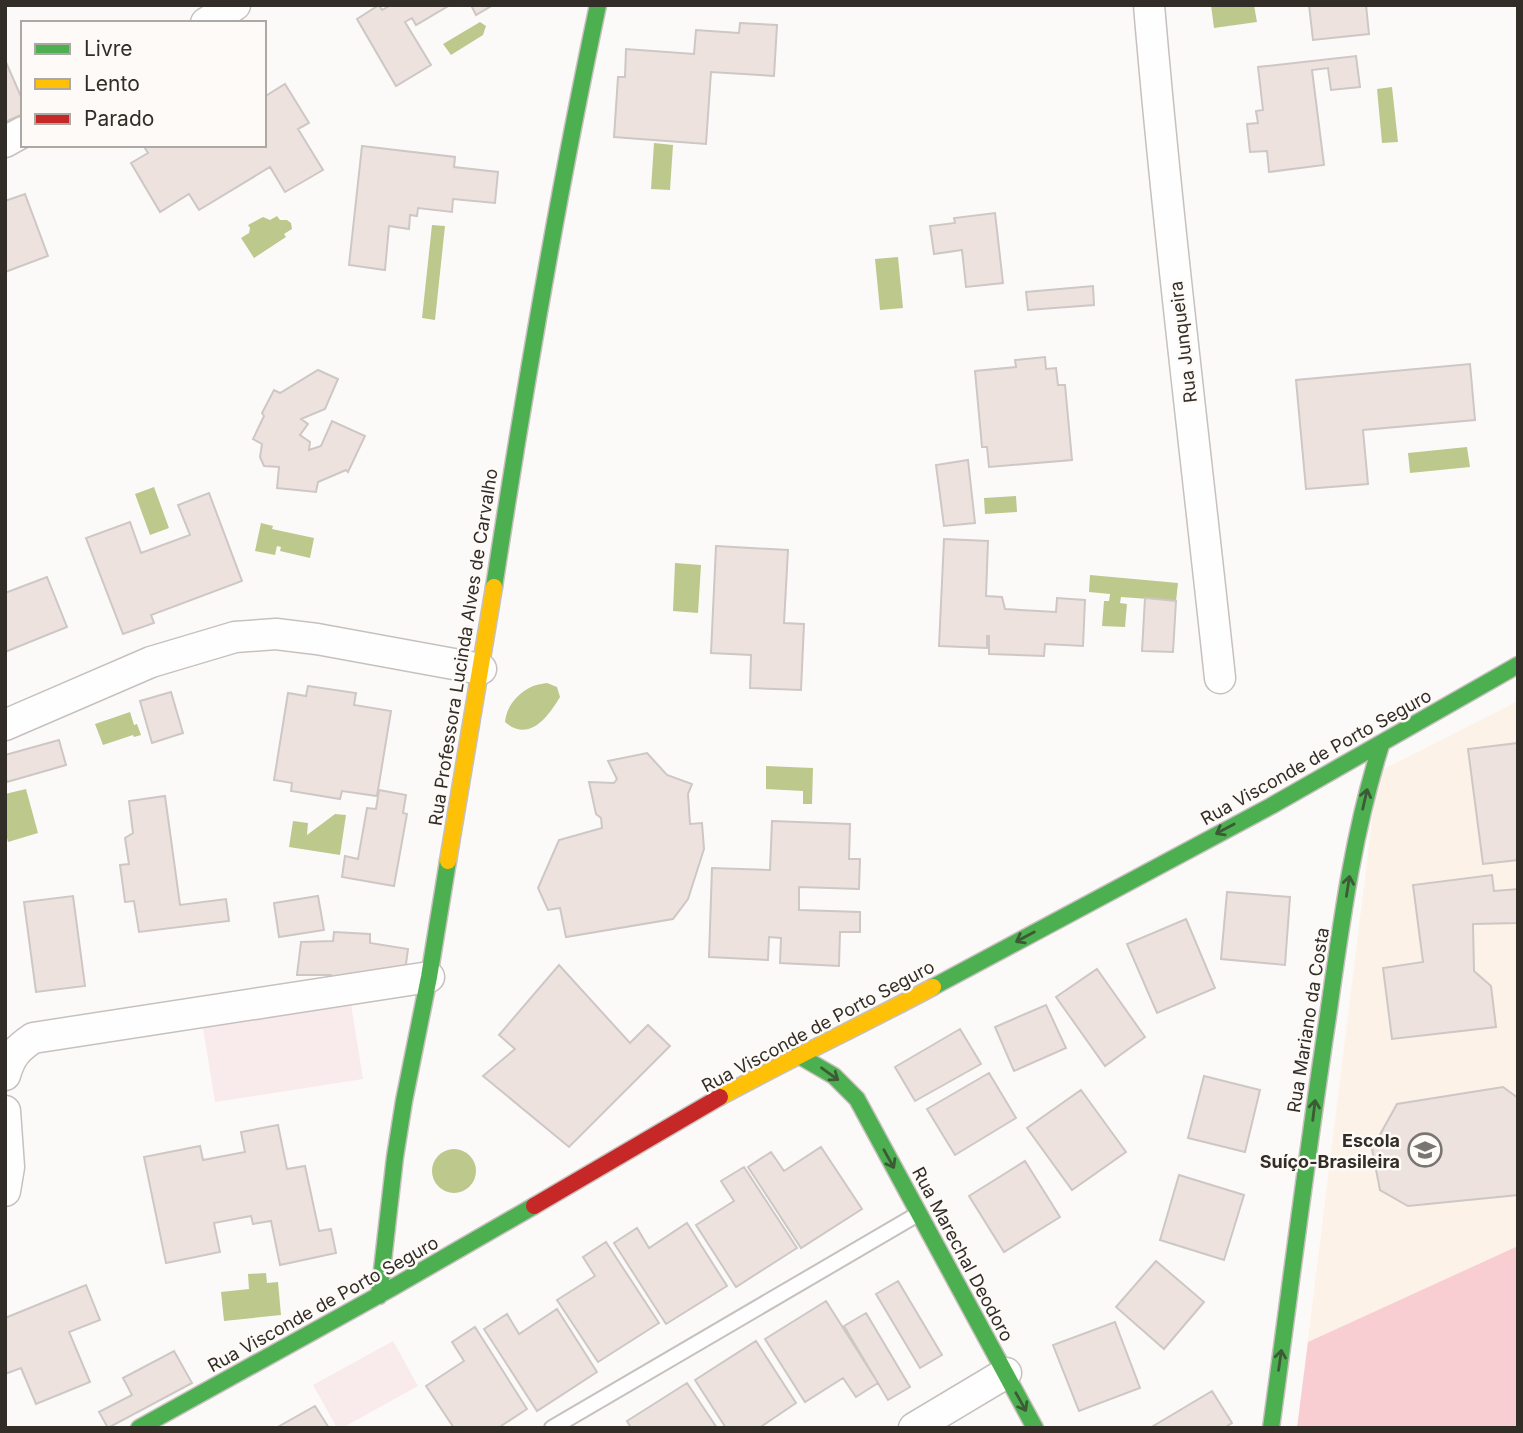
<svg xmlns="http://www.w3.org/2000/svg" width="1523" height="1433" font-family="Inter,sans-serif">
<style>
.built{fill:#fdf2e8}
.green{fill:#f9eaeb}
.forest{fill:#f8ced3}
.water{fill:#bdc88d}
.building{fill:#eee2df;stroke:#cdc7c5;stroke-width:2}
.lines{fill:none;stroke-linecap:round;stroke-linejoin:round}
.lane-casing{stroke:#c6c1be;stroke-width:18}
.street-casing{stroke:#c6c1be;stroke-width:33}
.fast-casing{stroke:#c6c1be;stroke-width:19}
.slow-casing{stroke:#c6c1be;stroke-width:19}
.jam-casing{stroke:#c6c1be;stroke-width:19}
.lane{stroke:#fffefe;stroke-width:14}
.street{stroke:#fffefe;stroke-width:30}
.fast{stroke:#4caf50;stroke-width:16}
.slow{stroke:#ffc107;stroke-width:16}
.jam{stroke:#c62828;stroke-width:16}
.oneway{stroke:#3c5a35}
.labels{text-anchor:middle;dominant-baseline:central;stroke-width:5;stroke-linejoin:round;paint-order:stroke}
.street-label{font-size:18px;fill:#332d27;stroke:#fdfaf7}
.poi-label{font-size:18px;font-weight:bold;fill:#332d27;stroke:#fdfaf7;text-anchor:end}
</style>
<rect width="100%" height="100%" fill="#fcfaf8"/>
<path class="built" d="M1518 701V1428H1297L1378 772Z"/>
<path class="green" d="M351 1004 363 1079 215 1102 203 1028Z
M393 1341 418 1386 342 1428H337L313 1385Z"/>
<path class="forest" d="M1518 1246V1428H1297L1308 1342Z"/>
<path class="water" d="M1211 5H1254L1257 22 1214 28Z
M480 22 486 26 483 35 451 55 443 44Z
M1392 87 1398 142 1382 143 1377 89Z
M654 143 673 145 670 190 651 189Z
M277 216 280 220H287L291 223 292 229 284 234 286 237 254 258 241 238 249 233 250 228 248 225 263 217 270 220Z
M432 225 445 226 435 320 422 318Z
M898 257 903 308 880 310 875 259Z
M1467 447 1470 467 1410 473 1408 453Z
M154 487 169 528 150 535 135 494Z
M1016 496 1017 512 985 514 984 498Z
M261 523 273 526 272 529 314 538 310 558 280 551 281 547 277 546 275 555 255 551Z
M675 563 701 565 698 613 673 611Z
M1090 575 1178 583 1176 601 1121 597 1120 603 1127 604 1125 627 1102 626 1104 601H1109L1110 594 1089 592Z
M547 683 557 687 560 697C548 717 529 743 505 722 506 708 516 695 529 688 534 685 541 684 547 683Z
M130 712 134 725 137 724 141 735 134 737 133 735 103 745 95 724Z
M766 766 813 768 812 804H803V791L766 789Z
M26 789 38 833 8 842 5 830V794Z
M335 814 346 815 340 855 289 847 293 821 308 823 307 835Z
M432 1171a22 22 0 1 1 44 0a22 22 0 1 1-44 0Z
M266 1273 267 1283 278 1282 281 1315 224 1321 221 1292 249 1289 248 1274Z"/>
<path class="building" d="M379 5 382 10 391 5H450L416 25 412 18 405 22 431 65 396 86 357 19Z
M471 5H493L476 15Z
M1309 5H1366L1369 34 1313 40Z
M740 23 777 25 774 76 711 72 706 144 614 137 618 77H625L626 49 694 54 696 30 739 33Z
M1356 56 1360 87 1331 90 1328 68 1312 70 1324 165 1269 172 1267 151 1250 152 1247 124 1258 123 1256 111 1263 110 1258 67Z
M5 60 23 101V114L5 122Z
M285 84 309 123 298 129 323 170 285 192 270 167 199 210 189 194 160 212 131 163 148 153 143 145H264V97Z
M362 146 455 157 454 167 498 172 495 203 453 199 452 212 418 208 417 216 410 215 409 229 389 226 385 270 349 265Z
M25 194 48 256 5 272V201Z
M995 213 1003 283 966 287 962 250 934 254 930 226 955 223 954 218Z
M1093 286 1094 305 1028 310 1026 292Z
M1045 357 1046 369 1056 368 1058 385H1065L1072 460 989 467 987 447H982L975 371 1016 367 1015 360Z
M1470 364 1475 420 1363 430 1368 484 1306 489 1296 380Z
M318 370 338 379 325 409 301 419 308 424 300 435 310 442 309 450 321 446 332 421 365 436 348 472 346 470 318 482 316 492 277 488 279 467 264 466 260 457 262 444 253 439 264 416 262 413 274 390 280 393Z
M968 460 975 523 944 526 936 465Z
M209 493 242 581 151 615 154 623 123 634 86 538 130 522 141 553 190 535 178 505Z
M944 539 988 541 986 596 1002 597 1005 609 1056 612 1057 598 1085 600 1083 646 1045 644 1044 656 989 654V636H987V648L939 646Z
M716 546 788 550 784 623 804 624 801 690 750 688 751 655 711 653Z
M47 577 67 627 5 652V593Z
M1145 598 1176 601 1173 652 1142 651Z
M308 686 356 693 354 705 391 711 377 796 342 791 340 799 291 791 292 783 274 780 288 693 306 696Z
M171 692 183 733 152 743 140 701Z
M59 740 66 765 7 782 5 775V755Z
M1518 743V860L1483 864 1468 749Z
M647 753 667 775 692 784 688 794 690 824 702 823 704 849 688 899 673 919 566 937 560 908 548 910 538 888 559 840 602 828 601 818 596 814 589 782 614 783 617 779 608 761Z
M379 790 406 795 403 813 407 814 394 886 342 877 345 856 358 859 367 808 376 809Z
M165 796 180 905 226 899 229 921 139 932 134 901 125 902 120 865 129 864 125 838 133 833 129 801Z
M772 821 850 824 849 859H860L859 889 799 887V910L860 912V932H840L839 966 780 963 781 938 769 937 768 960 709 957 712 868 770 870Z
M1492 875 1494 891 1518 889V923L1473 924 1474 971 1491 986 1496 1027 1392 1039 1383 968 1423 962 1413 885Z
M1227 892 1290 897 1285 965 1221 959Z
M73 896 85 986 36 992 24 902Z
M318 896 324 930 279 937 274 903Z
M1186 919 1215 988 1157 1013 1127 944Z
M334 932 370 934V943L408 949 404 979 331 984V975H297L301 942 333 941Z
M559 965 630 1043 648 1025 670 1046 569 1147 483 1076 515 1049 499 1035Z
M1097 969 1145 1037 1105 1066 1056 997Z
M1046 1005 1066 1048 1014 1071 995 1027Z
M960 1029 981 1064 915 1101 895 1067Z
M989 1073 1016 1118 955 1155 927 1109Z
M1204 1076 1260 1090 1245 1152 1188 1138Z
M1503 1087 1518 1098V1195L1408 1206 1380 1190 1372 1149 1397 1104Z
M1081 1090 1126 1152 1072 1190 1027 1128Z
M278 1125 287 1169 305 1166 319 1231 331 1229 336 1253 280 1265 271 1221 253 1224 251 1216 214 1223 220 1252 166 1263 144 1157 200 1146 203 1160 245 1152 241 1132Z
M821 1147 862 1209 801 1248 748 1167 771 1152 784 1171Z
M1025 1161 1060 1217 1004 1252 969 1196Z
M744 1167 797 1248 736 1287 696 1225 734 1201 721 1181Z
M1179 1175 1244 1195 1224 1260 1160 1240Z
M687 1223 727 1286 666 1324 614 1243 637 1228 649 1248Z
M606 1242 659 1323 598 1362 557 1300 595 1276 583 1257Z
M1156 1261 1204 1302 1164 1349 1116 1307Z
M898 1281 942 1355 920 1368 876 1294Z
M86 1285 100 1320 69 1332 90 1382 36 1404 21 1368 5 1374V1318Z
M826 1301 878 1383 856 1397 843 1378 805 1402 765 1339Z
M557 1309 597 1372 537 1411 484 1329 507 1314 519 1334Z
M866 1313 910 1387 888 1400 844 1326Z
M1115 1322 1140 1388 1079 1411 1053 1345Z
M475 1327 527 1409 498 1428H454L426 1386 464 1361 452 1342Z
M756 1341 796 1403 759 1428H726L695 1380Z
M174 1351 192 1383 108 1428 99 1412 132 1395 123 1378Z
M687 1383 717 1428H631L627 1421Z
M1212 1391 1232 1423 1224 1428H1150Z
M315 1406 329 1428H276Z"/>
<g class="lines">
<defs>
<path id="lane" d="M552 1428 918 1214"/>
<path id="street" d="M1149 5C1168 230 1196 454 1220 678
M206 23 235 5
M5 142 23 132
M5 725 151 662 235 637 276 634 317 639 481 669
M5 1075C11 1055 17 1049 33 1038L429 977
M5 1111 9 1167 5 1191
M914 1428 1006 1373"/>
<path id="fast" d="M494 587C524 392 557 198 598 5
M933 987 1271 806 1518 665
M798 1055 834 1076 857 1099 1035 1428
M379 1296 395 1157 404 1101 429 977 448 861
M139 1428 390 1289 534 1206
M1271 1428C1290 1291 1307 1153 1328 1016 1341 925 1353 833 1381 745"/>
<path id="slow" d="M448 861 494 587
M720 1097C790 1059 862 1025 933 987"/>
<path id="jam" d="M534 1206 720 1097"/>
</defs>
<use href="#lane" class="lane-casing"/>
<use href="#street" class="street-casing"/>
<use href="#fast" class="fast-casing"/>
<use href="#slow" class="slow-casing"/>
<use href="#jam" class="jam-casing"/>
<use href="#lane" class="lane"/>
<use href="#street" class="street"/>
<use href="#fast" class="fast"/>
<use href="#slow" class="slow"/>
<use href="#jam" class="jam"/>
</g>
<defs><path id="oneway-shaft" d="M-6 0H5M1.5-3L5.5 0L1.5 3" fill="none" stroke-width="1.6" stroke-linecap="round" stroke-linejoin="round" transform="scale(1.75)"/></defs>
<g class="oneway">
<use href="#oneway-shaft" transform="translate(1365 799) rotate(-77)"/>
<use href="#oneway-shaft" transform="translate(1225 829) rotate(152)"/>
<use href="#oneway-shaft" transform="translate(1348 886) rotate(-81)"/>
<use href="#oneway-shaft" transform="translate(1025 937) rotate(152)"/>
<use href="#oneway-shaft" transform="translate(830 1074) rotate(36)"/>
<use href="#oneway-shaft" transform="translate(1314 1110) rotate(-83)"/>
<use href="#oneway-shaft" transform="translate(889 1159) rotate(61)"/>
<use href="#oneway-shaft" transform="translate(1280 1360) rotate(-82)"/>
<use href="#oneway-shaft" transform="translate(1021 1402) rotate(61)"/>
</g>
<defs>
<symbol id="school-ring" viewBox="-11 -11 22 22"><circle r="9.5" fill="#fdfaf7" stroke="#797570" stroke-width="1.5"/><path d="M0-5L7-2L0 1L-7-2ZM-4 1L0 2.5L4 1V4Q0 6-4 4Z" fill="#797570"/></symbol>
</defs>
<g fill-rule="evenodd">
<use href="#school-ring" x="1406" y="1131" width="38" height="38"/>
</g>
<g class="labels">
<g class="street-label">
<text transform="translate(1183 342) rotate(-97)">Rua Junqueira</text>
<text transform="translate(463 647) rotate(-81)">Rua Professora Lucinda Alves de Carvalho</text>
<text transform="translate(1316 757) rotate(-29)">Rua Visconde de Porto Seguro</text>
<text transform="translate(1308 1020) rotate(-81)">Rua Mariano da Costa</text>
<text transform="translate(818 1026) rotate(-28)">Rua Visconde de Porto Seguro</text>
<text transform="translate(963 1254) rotate(62)">Rua Marechal Deodoro</text>
<text transform="translate(323 1304) rotate(-29)">Rua Visconde de Porto Seguro</text>
</g>
<g class="poi-label">
<text x="1400" y="1140">Escola<tspan x="1400" dy="21">Suíço-Brasileira</tspan></text>
</g>
</g>
<rect width="1523" height="1433" fill="none" stroke="#332d27" stroke-width="14"/>
<rect x="21" y="21" width="245" height="126" fill="#fdfaf7" stroke="#aca8a4" stroke-width="2"/>
<rect x="35" y="44" width="35" height="10" fill="#4caf50" stroke="#aca8a4" stroke-width="2"/>
<text x="84" y="56" font-size="21" fill="#332d27">Livre</text>
<rect x="35" y="79" width="35" height="10" fill="#ffc107" stroke="#aca8a4" stroke-width="2"/>
<text x="84" y="91" font-size="21" fill="#332d27">Lento</text>
<rect x="35" y="114" width="35" height="10" fill="#c62828" stroke="#aca8a4" stroke-width="2"/>
<text x="84" y="126" font-size="21" fill="#332d27">Parado</text>
</svg>
